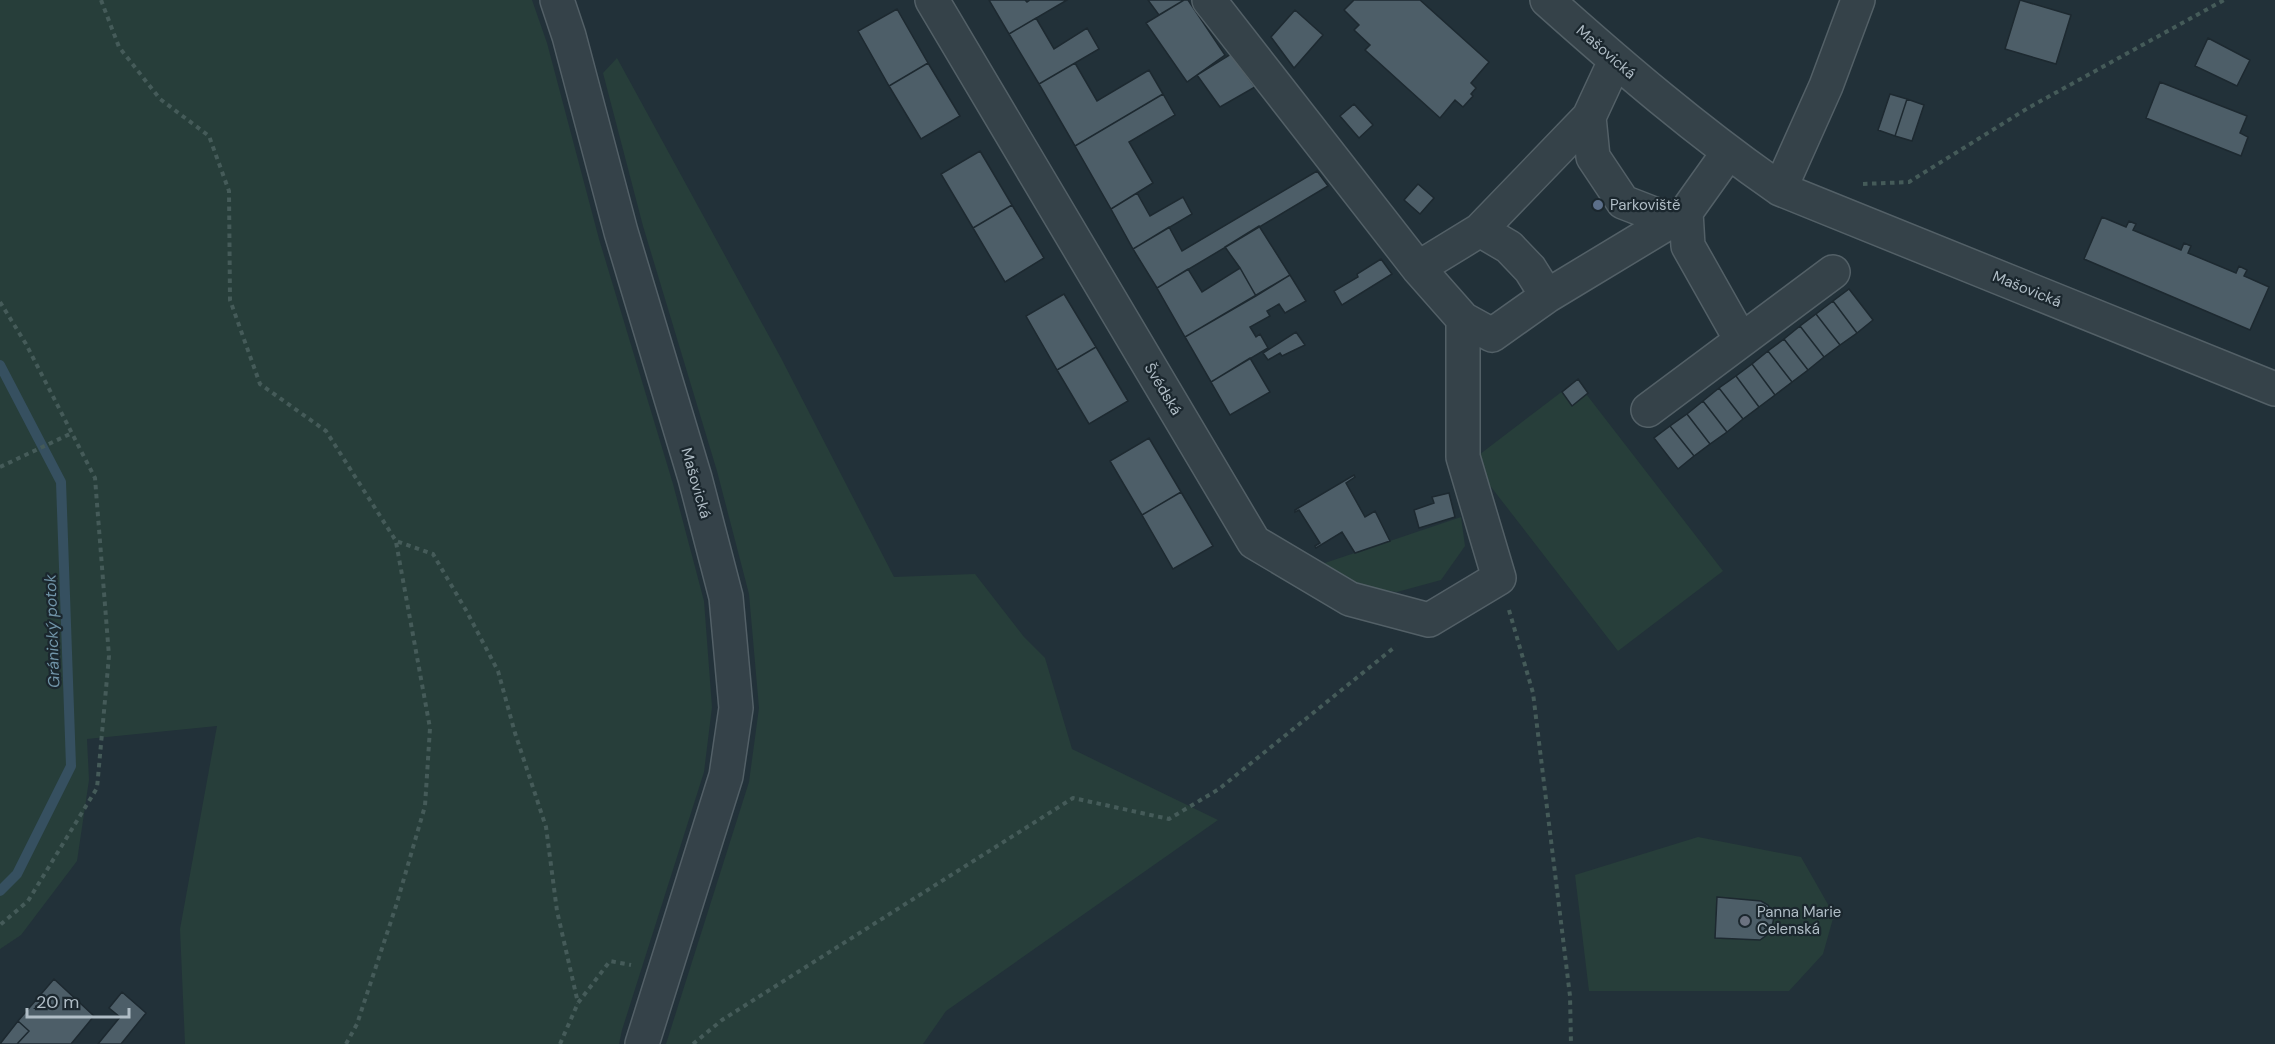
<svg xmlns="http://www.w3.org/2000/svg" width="2275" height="1044" font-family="'DM Sans',sans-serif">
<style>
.green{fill:#273e3a}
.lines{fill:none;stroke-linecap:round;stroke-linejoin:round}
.stream{stroke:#365060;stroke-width:10}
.building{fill:#4d5e68;stroke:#1d2930;stroke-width:1.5}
.minor-casing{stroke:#536067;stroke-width:36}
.path{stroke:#455b59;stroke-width:4;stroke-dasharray:4.5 4.5;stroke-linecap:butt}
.minor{stroke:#354249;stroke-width:33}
.service-dot{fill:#5c6f8a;stroke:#1b272e;stroke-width:2}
.worship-dot{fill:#6b7280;stroke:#1b272e;stroke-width:2}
.labels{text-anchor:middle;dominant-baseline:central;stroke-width:4.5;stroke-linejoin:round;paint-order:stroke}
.street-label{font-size:15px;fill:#b0bdc6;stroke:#1b272e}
.poi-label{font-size:15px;fill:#b0bdc6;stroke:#1b272e;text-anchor:start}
.water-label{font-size:16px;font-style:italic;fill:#7195a9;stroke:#1b272e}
</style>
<rect width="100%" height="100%" fill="#223139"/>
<path class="green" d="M0 0H532L547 43 599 239 673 484 704 601 712 707 704 772 622 1030 619 1044H185L180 929 217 726 87 739 89 780 77 861 21 935 0 949Z
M617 58 781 358 894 577 975 574 1024 637 1045 658 1072 749 1218 820 946 1011 923 1044H666L749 782 759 708 749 594 717 471 643 226 603 73Z
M1576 381 1723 571 1618 651 1471 461Z
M1461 517 1465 546 1441 580 1397 592 1357 586 1322 564Z
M1698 837 1801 857 1834 915 1823 954 1789 991H1589L1575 875Z"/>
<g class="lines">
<path class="stream" d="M0 365 61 482 71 766 17 874 0 891"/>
</g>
<path class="building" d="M989 0H1025L1027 2 1030 0H1067L1009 34Z
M1148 0H1184L1159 15Z
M1184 0H1188L1225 55 1187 82 1146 23Z
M1354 0H1420L1489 62 1471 83 1476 88 1471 94 1473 96 1463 107 1455 100 1440 118 1365 50 1370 45 1354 30 1359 25 1344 10Z
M2020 0 2071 15 2056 64 2005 49Z
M897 9 928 63 889 86 858 31Z
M1295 10 1323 35 1294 68 1271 37Z
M1036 18 1054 49 1087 28 1099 49 1039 84 1009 34Z
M2208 38 2250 60 2237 86 2195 66Z
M1231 54 1255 87 1220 107 1197 75Z
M928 63 960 116 921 139 889 86Z
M1075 63 1097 101 1149 70 1163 94 1075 146 1039 84Z
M2160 82 2247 116 2240 133 2248 137 2241 156 2146 118Z
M1163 94 1175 115 1129 142 1153 183 1111 209 1075 146Z
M1890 94 1907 99 1895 136 1878 130Z
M1907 99 1924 105 1912 141 1895 136Z
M1354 104 1373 125 1359 138 1340 116Z
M980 151 1012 205 973 228 941 174Z
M1317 171 1328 186 1157 288 1133 249 1169 227 1182 251Z
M1418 184 1434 198 1420 214 1404 200Z
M1137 193 1150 216 1183 197 1192 214 1133 249 1111 209Z
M1012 205 1044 258 1005 282 973 228Z
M2102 217 2126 227 2129 221 2136 224 2133 230 2181 250 2184 243 2191 246 2188 253 2236 273 2239 266 2247 270 2244 276 2269 287 2250 330 2084 259Z
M1259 226 1290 275 1256 296 1240 268 1225 247Z
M1381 259 1392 274 1342 305 1334 291 1358 277 1357 274Z
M1240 268 1256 296 1185 337 1157 288 1188 269 1202 292Z
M1290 275 1306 301 1285 313 1279 304 1267 311 1270 316 1250 327 1256 337 1260 334 1268 348 1211 382 1185 337Z
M1849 289 1873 320 1857 333 1833 301Z
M1064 294 1096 347 1057 370 1026 316Z
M1833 301 1857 333 1840 345 1816 314Z
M1816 314 1840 345 1824 357 1800 326Z
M1800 326 1824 357 1808 370 1784 339Z
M1296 332 1305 345 1282 356 1280 353 1268 360 1263 353Z
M1784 339 1808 370 1792 382 1768 351Z
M1096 347 1128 401 1089 424 1057 370Z
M1768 351 1792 382 1775 395 1752 364Z
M1250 358 1270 392 1230 415 1211 382Z
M1752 364 1775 395 1759 407 1736 376Z
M1736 376 1759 407 1743 419 1719 388Z
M1578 379 1588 393 1572 406 1562 392Z
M1719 388 1743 419 1727 432 1703 401Z
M1703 401 1727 432 1710 444 1687 414Z
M1687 414 1710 444 1694 456 1670 426Z
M1670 426 1694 456 1678 469 1654 438Z
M1149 438 1181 492 1142 515 1110 461Z
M1354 475 1355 477 1346 483 1365 517 1375 511 1390 541 1355 553 1342 532 1316 548 1315 546 1320 543 1299 510 1295 512V510Z
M1181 492 1213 546 1173 569 1142 515Z
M1449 493 1455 517 1419 528 1414 510 1434 503 1432 497Z
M1717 897 1761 901 1768 905 1774 917 1771 932 1760 940 1715 938Z
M54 979 94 1016 71 1044H17L29 1031 18 1021Z
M122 992 146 1013 121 1044H98L120 1017 109 1008Z
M18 1021 29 1031 17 1044H0Z"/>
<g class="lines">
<defs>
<path id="minor" d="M557 0 569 36 621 232 695 478 726 597 736 708 726 776 642 1044
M932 0 1254 542 1350 599 1429 620 1499 578 1463 457V319L1418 268 1209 0
M1547 0C1622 67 1698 132 1780 189L2275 389
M1589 117 1593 157 1623 202 1672 221
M1780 189 1826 86 1858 0
M1686 212 1688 246 1741 340
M1480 230 1509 247 1530 269 1547 296
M1418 268 1480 230 1589 117 1615 61
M1463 319 1492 335 1547 296 1686 212 1728 153
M1648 410 1833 272"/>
</defs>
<use href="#minor" class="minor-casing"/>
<path class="path" d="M101 0 119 47 160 99 209 136 229 191 230 300 260 384 326 431 396 541 433 554 467 612 498 671 515 733 546 827 557 911 578 1003
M1863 184 1909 182 2028 108 2224 0
M0 302 26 344 95 478 109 656 97 788 28 901 0 925
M0 467 72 433
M1509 610 1533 693 1570 996 1571 1044
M346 1044 357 1024 396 906 425 806 430 728 396 542
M560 1044 578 1003 610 961 631 965
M693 1044 722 1020 1073 798 1169 819 1219 789 1396 646"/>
<use href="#minor" class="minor"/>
</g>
<circle class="service-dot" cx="1598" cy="205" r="6"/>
<circle class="worship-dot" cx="1745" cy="921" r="6"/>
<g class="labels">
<g class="street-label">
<text transform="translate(1606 52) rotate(41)">Mašovická</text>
<text transform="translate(2027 289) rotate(22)">Mašovická</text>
<text transform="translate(1163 389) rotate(59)">Švédská</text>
<text transform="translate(696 483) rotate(74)">Mašovická</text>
</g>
<g class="poi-label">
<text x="1610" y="205">Parkoviště</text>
<text x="1757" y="912">Panna Marie<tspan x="1757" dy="17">Celenská</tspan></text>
</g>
<g class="water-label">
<text transform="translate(52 631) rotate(-92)">Gránický potok</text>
</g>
</g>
<path d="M27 1008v9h102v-9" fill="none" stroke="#b0bdc6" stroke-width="3"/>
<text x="36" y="1008" font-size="18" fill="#b0bdc6" stroke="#1b272e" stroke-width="4.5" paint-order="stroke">20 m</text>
</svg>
